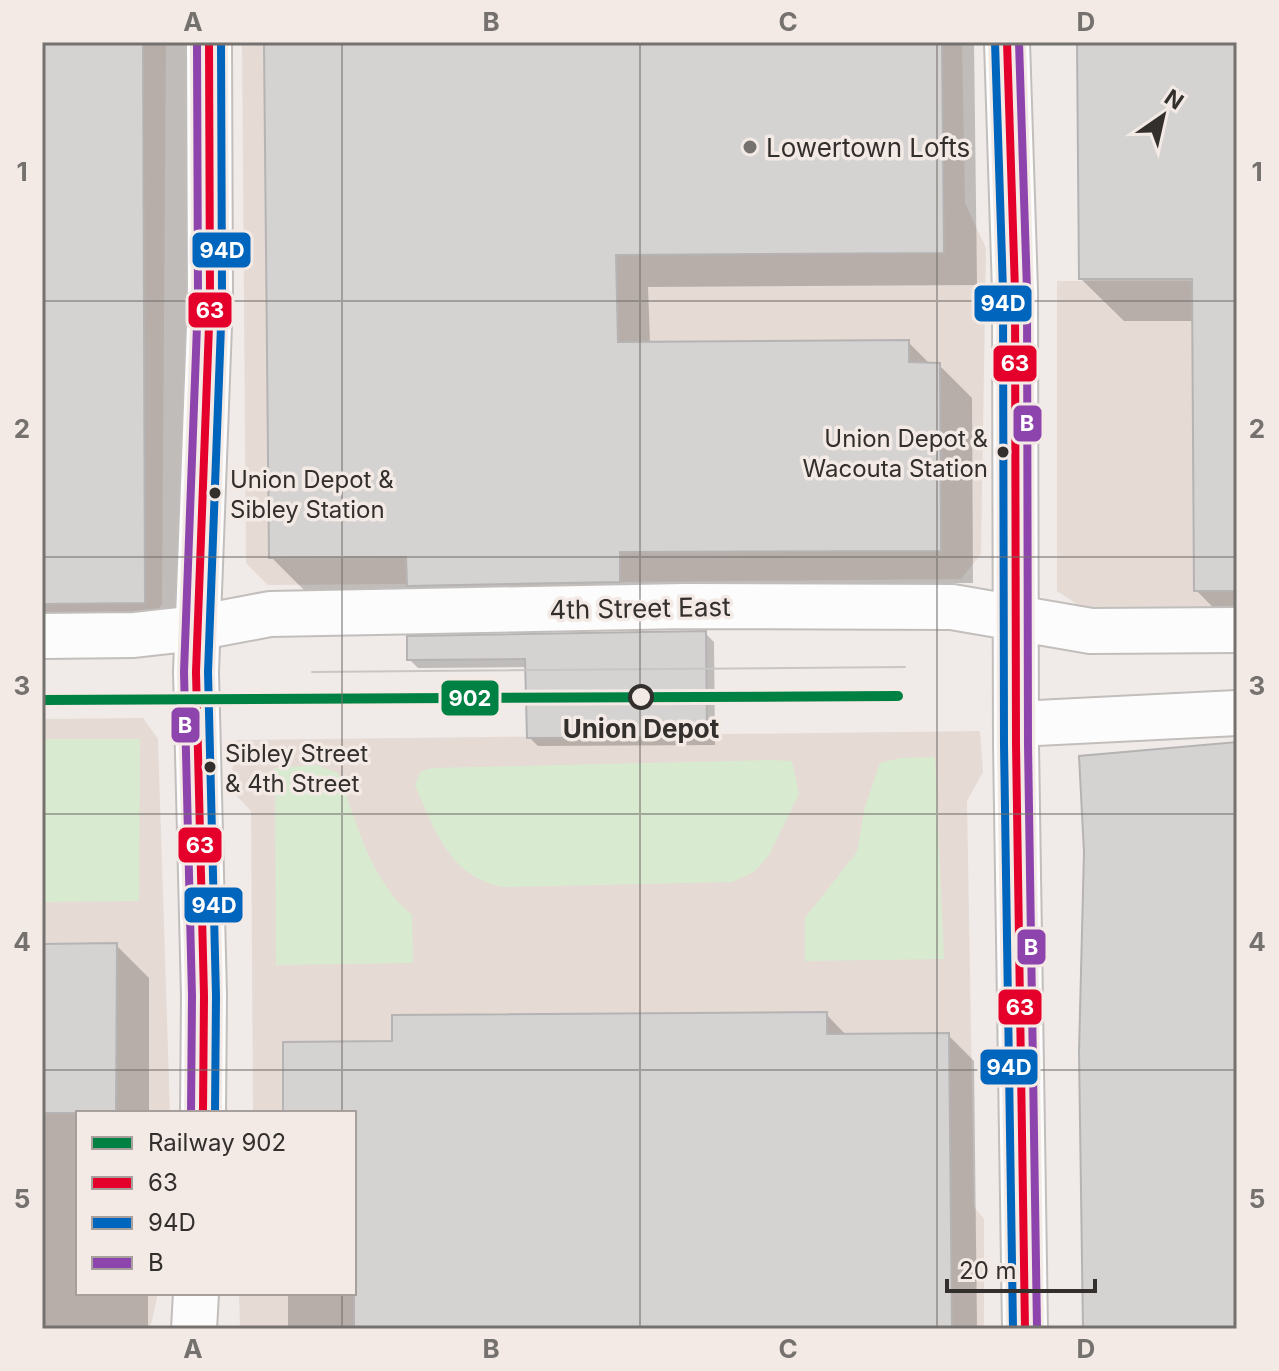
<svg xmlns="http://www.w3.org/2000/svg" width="1279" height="1371" font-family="Inter,sans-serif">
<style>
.built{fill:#e5dad4}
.green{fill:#d8ebd1}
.shadow{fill:#0003}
.building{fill:#d5d3d2;stroke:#b5b3b3;stroke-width:2}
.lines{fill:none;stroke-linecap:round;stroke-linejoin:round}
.minor-casing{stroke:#c2bebc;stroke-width:48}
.major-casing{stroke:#c2bebc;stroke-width:48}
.minor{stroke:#fdfcfc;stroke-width:44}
.major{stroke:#fdfcfc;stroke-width:44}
.tram{stroke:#c8c6c5;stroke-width:2}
.bus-1-casing{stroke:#f3eae5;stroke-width:14}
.bus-2-casing{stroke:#f3eae5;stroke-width:14}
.bus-3-casing{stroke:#f3eae5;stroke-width:14}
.bus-1{stroke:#e4002b;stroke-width:8}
.bus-2{stroke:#0065bd;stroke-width:8}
.bus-3{stroke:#8e44ad;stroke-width:8}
.rail-1-casing{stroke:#f3eae5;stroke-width:16}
.rail-1{stroke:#008144;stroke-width:10}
.grid{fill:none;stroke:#75716e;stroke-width:2;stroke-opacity:0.55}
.poi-dot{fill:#75716e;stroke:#f3eae5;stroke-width:3}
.bus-dot{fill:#332f2d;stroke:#f3eae5;stroke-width:3}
.stop-dot{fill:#f3eae5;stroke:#332f2d;stroke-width:4}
.labels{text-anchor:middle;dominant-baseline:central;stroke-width:7;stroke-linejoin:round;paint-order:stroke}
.bus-label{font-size:24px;fill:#332f2d;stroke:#f3eae5;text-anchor:start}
.poi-label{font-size:26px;fill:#332f2d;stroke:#f3eae5;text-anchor:start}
.street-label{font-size:26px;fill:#332f2d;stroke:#f3eae5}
.stop-label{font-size:26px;font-weight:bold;fill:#332f2d;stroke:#f3eae5}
.line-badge{stroke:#f3eae5;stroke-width:3}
.badge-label{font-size:22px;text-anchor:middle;font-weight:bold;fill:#fff}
.neatline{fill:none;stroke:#75716e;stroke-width:3}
.grid-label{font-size:26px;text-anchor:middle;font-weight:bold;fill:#75716e}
</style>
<rect width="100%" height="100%" fill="#f0ebe8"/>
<path class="built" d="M42 42H166L162 604 149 623H42Z
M242 42H962L965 203 986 248 981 554 961 579 268 585 246 563Z
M1057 281H1237V610H1086L1057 591Z
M143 718 158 739 170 1113H78V1293H158L150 1329H42V719Z
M980 731 983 772 967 801 974 1207 984 1219V1329H240L239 1293H354V1113H253L251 811 230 789 236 740Z"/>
<path class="green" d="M42 739H140L139 901 42 902Z
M935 757 944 959 805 961V918L857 852 865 807 880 763 901 758Z
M772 760 792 761 799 794 769 855 754 872 732 882 504 887C449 877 436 831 415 786L421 771 433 768Z
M316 765 338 773C357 822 370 881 412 915L413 963 276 965 275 768Z"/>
<path class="shadow" d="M42 42H192L193 651 42 654Z
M267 42H974L977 285 648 287 650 344 908 342 930 364 939 365 972 398 973 583 652 584 653 614 413 589 304 590 271 557Z
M1079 42H1237V632L1196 590 1194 321H1124L1081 279Z
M705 633 714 642 715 745 538 746 529 737 528 667 418 668 409 659Z
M116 945 149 978V1113H78V1293H148V1329H42V946Z
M826 1014 847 1036 948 1035 974 1061 977 1329H288V1293H354V1113H286L394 1043Z"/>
<path class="building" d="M42 42H143L145 603 42 604Z
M264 42H942L944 253 616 255 618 342 909 340V362L940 363 941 551 620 552V582L407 586 406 557 269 558Z
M1077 42H1237V591H1194L1192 279H1079Z
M706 631 707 737 527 738 525 659 407 660V636Z
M1237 742V1329H1083L1079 1052 1084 852 1079 756Z
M117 943 116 1113H42V944Z
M827 1012V1034L949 1033 952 1329H354V1113H283V1042L392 1041V1015Z"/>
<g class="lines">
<defs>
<path id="minor" d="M1007 42 1015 291 1016 744 1025 1329
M42 636 134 635 196 628 270 614 685 606 952 607 1091 631 1237 630
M1016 724 1237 713"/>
<path id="major" d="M203 1113 204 996 196 672 210 299 209 42
M194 1329 196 1293"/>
</defs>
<use href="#minor" class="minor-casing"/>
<use href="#major" class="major-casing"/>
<use href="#minor" class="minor"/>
<use href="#major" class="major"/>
<path class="tram" d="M312 672 905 667"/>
<defs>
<path id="bus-1" d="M1007 42 1015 291 1016 744 1025 1329
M203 1113 204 996 196 672 210 299 209 42"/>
<path id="bus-2" d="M995 42 1003 291 1004 744 1013 1329
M215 1113 216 996 208 672 222 299 221 42"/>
<path id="bus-3" d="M1019 42 1027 291 1028 744 1037 1329
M191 1113 192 996 184 672 198 299 197 42"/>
</defs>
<use href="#bus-1" class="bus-1-casing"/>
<use href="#bus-2" class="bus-2-casing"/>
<use href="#bus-3" class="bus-3-casing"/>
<use href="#bus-1" class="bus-1"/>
<use href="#bus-2" class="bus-2"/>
<use href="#bus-3" class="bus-3"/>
<defs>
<path id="rail-1" d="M42 700 898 696"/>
</defs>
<use href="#rail-1" class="rail-1-casing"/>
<use href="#rail-1" class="rail-1"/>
</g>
<path class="grid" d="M342 42V1113M640 42V1329M937 42V1329M42 301H1237M42 557H1237M42 814H1237M42 1070H1237M342 1293V1329"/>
<circle class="poi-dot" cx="750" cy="147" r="8"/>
<g class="bus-dot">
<circle cx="1003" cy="452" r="7"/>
<circle cx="215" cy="493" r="7"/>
<circle cx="210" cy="767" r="7"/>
</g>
<circle class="stop-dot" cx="641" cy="697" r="11"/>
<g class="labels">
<g class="bus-label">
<text x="988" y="438" text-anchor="end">Union Depot &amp;<tspan x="988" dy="30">Wacouta Station</tspan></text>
<text x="230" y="479">Union Depot &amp;<tspan x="230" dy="30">Sibley Station</tspan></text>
<text x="225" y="753">Sibley Street<tspan x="225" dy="30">&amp; 4th Street</tspan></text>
</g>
<g class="poi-label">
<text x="766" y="147">Lowertown Lofts</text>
</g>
<g class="street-label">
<text transform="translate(640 608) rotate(-1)">4th Street East</text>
</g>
<g class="stop-label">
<text x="641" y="728">Union Depot</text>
</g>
</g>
<g class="line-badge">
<rect x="191" y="231" width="61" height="38" rx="8" fill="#0065bd"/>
<rect x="973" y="284" width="60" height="39" rx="8" fill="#0065bd"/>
<rect x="187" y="291" width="46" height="38" rx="8" fill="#e4002b"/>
<rect x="992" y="344" width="46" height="39" rx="8" fill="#e4002b"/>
<rect x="1012" y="404" width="31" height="39" rx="8" fill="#8e44ad"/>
<rect x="440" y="679" width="60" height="38" rx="8" fill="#008144"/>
<rect x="170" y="706" width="31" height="38" rx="8" fill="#8e44ad"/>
<rect x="177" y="826" width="46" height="38" rx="8" fill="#e4002b"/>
<rect x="183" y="886" width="61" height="38" rx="8" fill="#0065bd"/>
<rect x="1016" y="928" width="31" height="38" rx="8" fill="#8e44ad"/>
<rect x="997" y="988" width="46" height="38" rx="8" fill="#e4002b"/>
<rect x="979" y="1048" width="60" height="38" rx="8" fill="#0065bd"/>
</g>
<g class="badge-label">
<text x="222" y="258">94D</text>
<text x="1003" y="311">94D</text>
<text x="210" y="318">63</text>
<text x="1015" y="371">63</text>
<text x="1027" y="431">B</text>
<text x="470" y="706">902</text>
<text x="185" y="733">B</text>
<text x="200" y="853">63</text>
<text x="214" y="913">94D</text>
<text x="1031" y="955">B</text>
<text x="1020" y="1015">63</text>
<text x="1009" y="1075">94D</text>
</g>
<rect width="1279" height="1371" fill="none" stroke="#f3eae5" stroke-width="88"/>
<rect x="76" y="1111" width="280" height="184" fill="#f3eae5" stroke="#a69f9b" stroke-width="2"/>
<rect x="92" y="1137" width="40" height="12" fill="#008144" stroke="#a69f9b" stroke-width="2"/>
<text x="148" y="1151" font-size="24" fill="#332f2d">Railway 902</text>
<rect x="92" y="1177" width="40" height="12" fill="#e4002b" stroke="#a69f9b" stroke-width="2"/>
<text x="148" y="1191" font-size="24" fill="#332f2d">63</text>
<rect x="92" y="1217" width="40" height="12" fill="#0065bd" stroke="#a69f9b" stroke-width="2"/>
<text x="148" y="1231" font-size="24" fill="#332f2d">94D</text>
<rect x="92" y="1257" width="40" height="12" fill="#8e44ad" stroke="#a69f9b" stroke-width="2"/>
<text x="148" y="1271" font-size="24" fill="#332f2d">B</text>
<g transform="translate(1163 116) rotate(34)" stroke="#f3eae5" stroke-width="6" paint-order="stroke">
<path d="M0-6L14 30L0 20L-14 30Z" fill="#332f2d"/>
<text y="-12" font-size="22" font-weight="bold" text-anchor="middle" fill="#332f2d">N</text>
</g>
<path d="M947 1279v12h148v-12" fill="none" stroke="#332f2d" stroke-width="4"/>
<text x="959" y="1279" font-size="24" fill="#332f2d" stroke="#f3eae5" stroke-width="6" paint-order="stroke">20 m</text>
<rect x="44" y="44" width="1191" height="1283" class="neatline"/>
<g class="grid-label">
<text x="193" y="31">A</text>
<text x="491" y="31">B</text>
<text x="788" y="31">C</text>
<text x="1086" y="31">D</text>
<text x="22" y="181">1</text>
<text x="1257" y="181">1</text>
<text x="22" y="438">2</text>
<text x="1257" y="438">2</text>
<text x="22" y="695">3</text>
<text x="1257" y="695">3</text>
<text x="22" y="951">4</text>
<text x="1257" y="951">4</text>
<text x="22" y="1208">5</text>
<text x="1257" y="1208">5</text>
<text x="193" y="1358">A</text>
<text x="491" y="1358">B</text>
<text x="788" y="1358">C</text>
<text x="1086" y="1358">D</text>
</g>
</svg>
